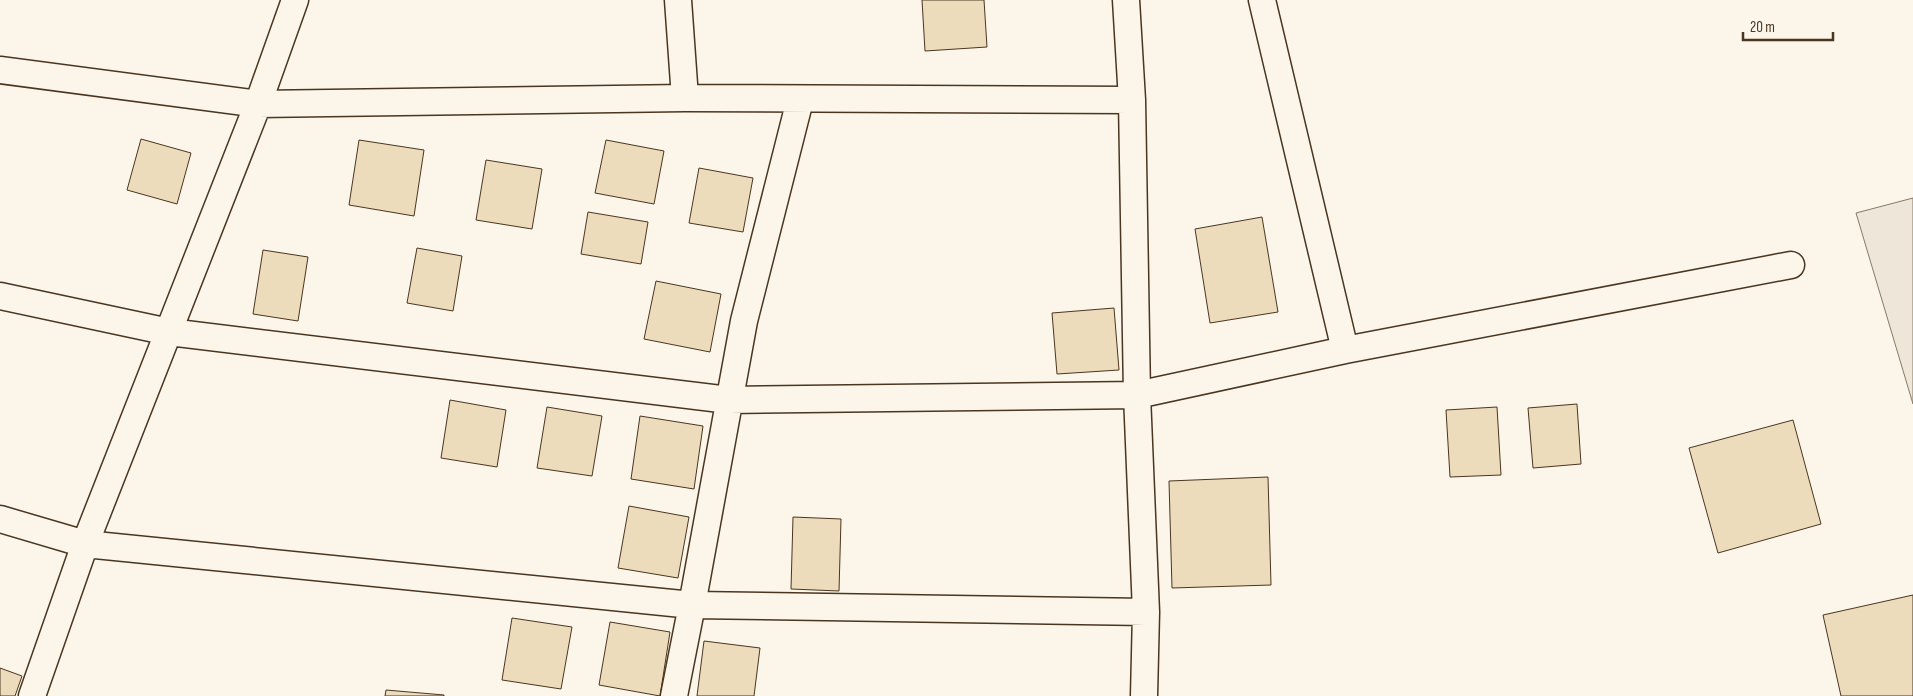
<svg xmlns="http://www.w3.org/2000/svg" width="1913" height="696" font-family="'Sofia Sans Condensed',sans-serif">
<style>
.green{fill:#ede6d9;stroke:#887966}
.building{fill:#ecdcbc;stroke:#4a3520}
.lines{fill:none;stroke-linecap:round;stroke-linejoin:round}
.minor-casing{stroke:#4a3520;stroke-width:29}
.minor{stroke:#fbf6e9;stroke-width:26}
</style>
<rect width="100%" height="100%" fill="#fbf6e9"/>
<path class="green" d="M1913 198V404L1856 213Z"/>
<path class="building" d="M922 0H984L987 47 925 51Z
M141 139 191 153 177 204 127 190Z
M359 140 424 150 414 216 349 205Z
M606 140 664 151 654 204 595 193Z
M486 160 542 169 532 229 476 220Z
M699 168 753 178 743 232 689 223Z
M588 212 648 222 641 264 581 254Z
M1262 217 1278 312 1210 323 1195 229Z
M417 248 462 256 453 311 407 303Z
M263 250 308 257 298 321 253 314Z
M656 281 721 294 710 352 644 339Z
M1114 308 1119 370 1057 374 1052 313Z
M450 400 506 410 497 467 441 458Z
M1577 404 1581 464 1533 468 1528 408Z
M547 407 602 416 592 476 537 468Z
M1497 407 1501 475 1450 477 1446 410Z
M640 416 703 426 694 489 631 479Z
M1793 420 1821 524 1718 553 1689 448Z
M1268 477 1271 585 1172 588 1169 481Z
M629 506 689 517 678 578 618 568Z
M793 517 841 519 839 591 791 589Z
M1913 595V696H1841L1823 615Z
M512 618 572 627 561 689 502 680Z
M610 622 670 632 660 696 599 685Z
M704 641 760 648 754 696H697Z
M0 668 22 676 15 696H0Z
M386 690 444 695V696H385Z"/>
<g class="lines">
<defs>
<path id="minor" d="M678 0 685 98
M1126 0 1132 100 1137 395 1146 612 1144 696
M1262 0 1345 350
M0 70 258 104 685 98 1132 100
M0 296 169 332 729 400 1137 395 1345 350 1791 265
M0 519 85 544 692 605 1146 612
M32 696 85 544 258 104 295 0
M674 696 692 605 744 321 800 100"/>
</defs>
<use href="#minor" class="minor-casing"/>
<use href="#minor" class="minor"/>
</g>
<path d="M1743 32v8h90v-8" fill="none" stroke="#4a3520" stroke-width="2.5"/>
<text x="1750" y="32" font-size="15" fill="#4a3520" stroke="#fbf6e9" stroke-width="4" paint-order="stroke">20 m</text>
</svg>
